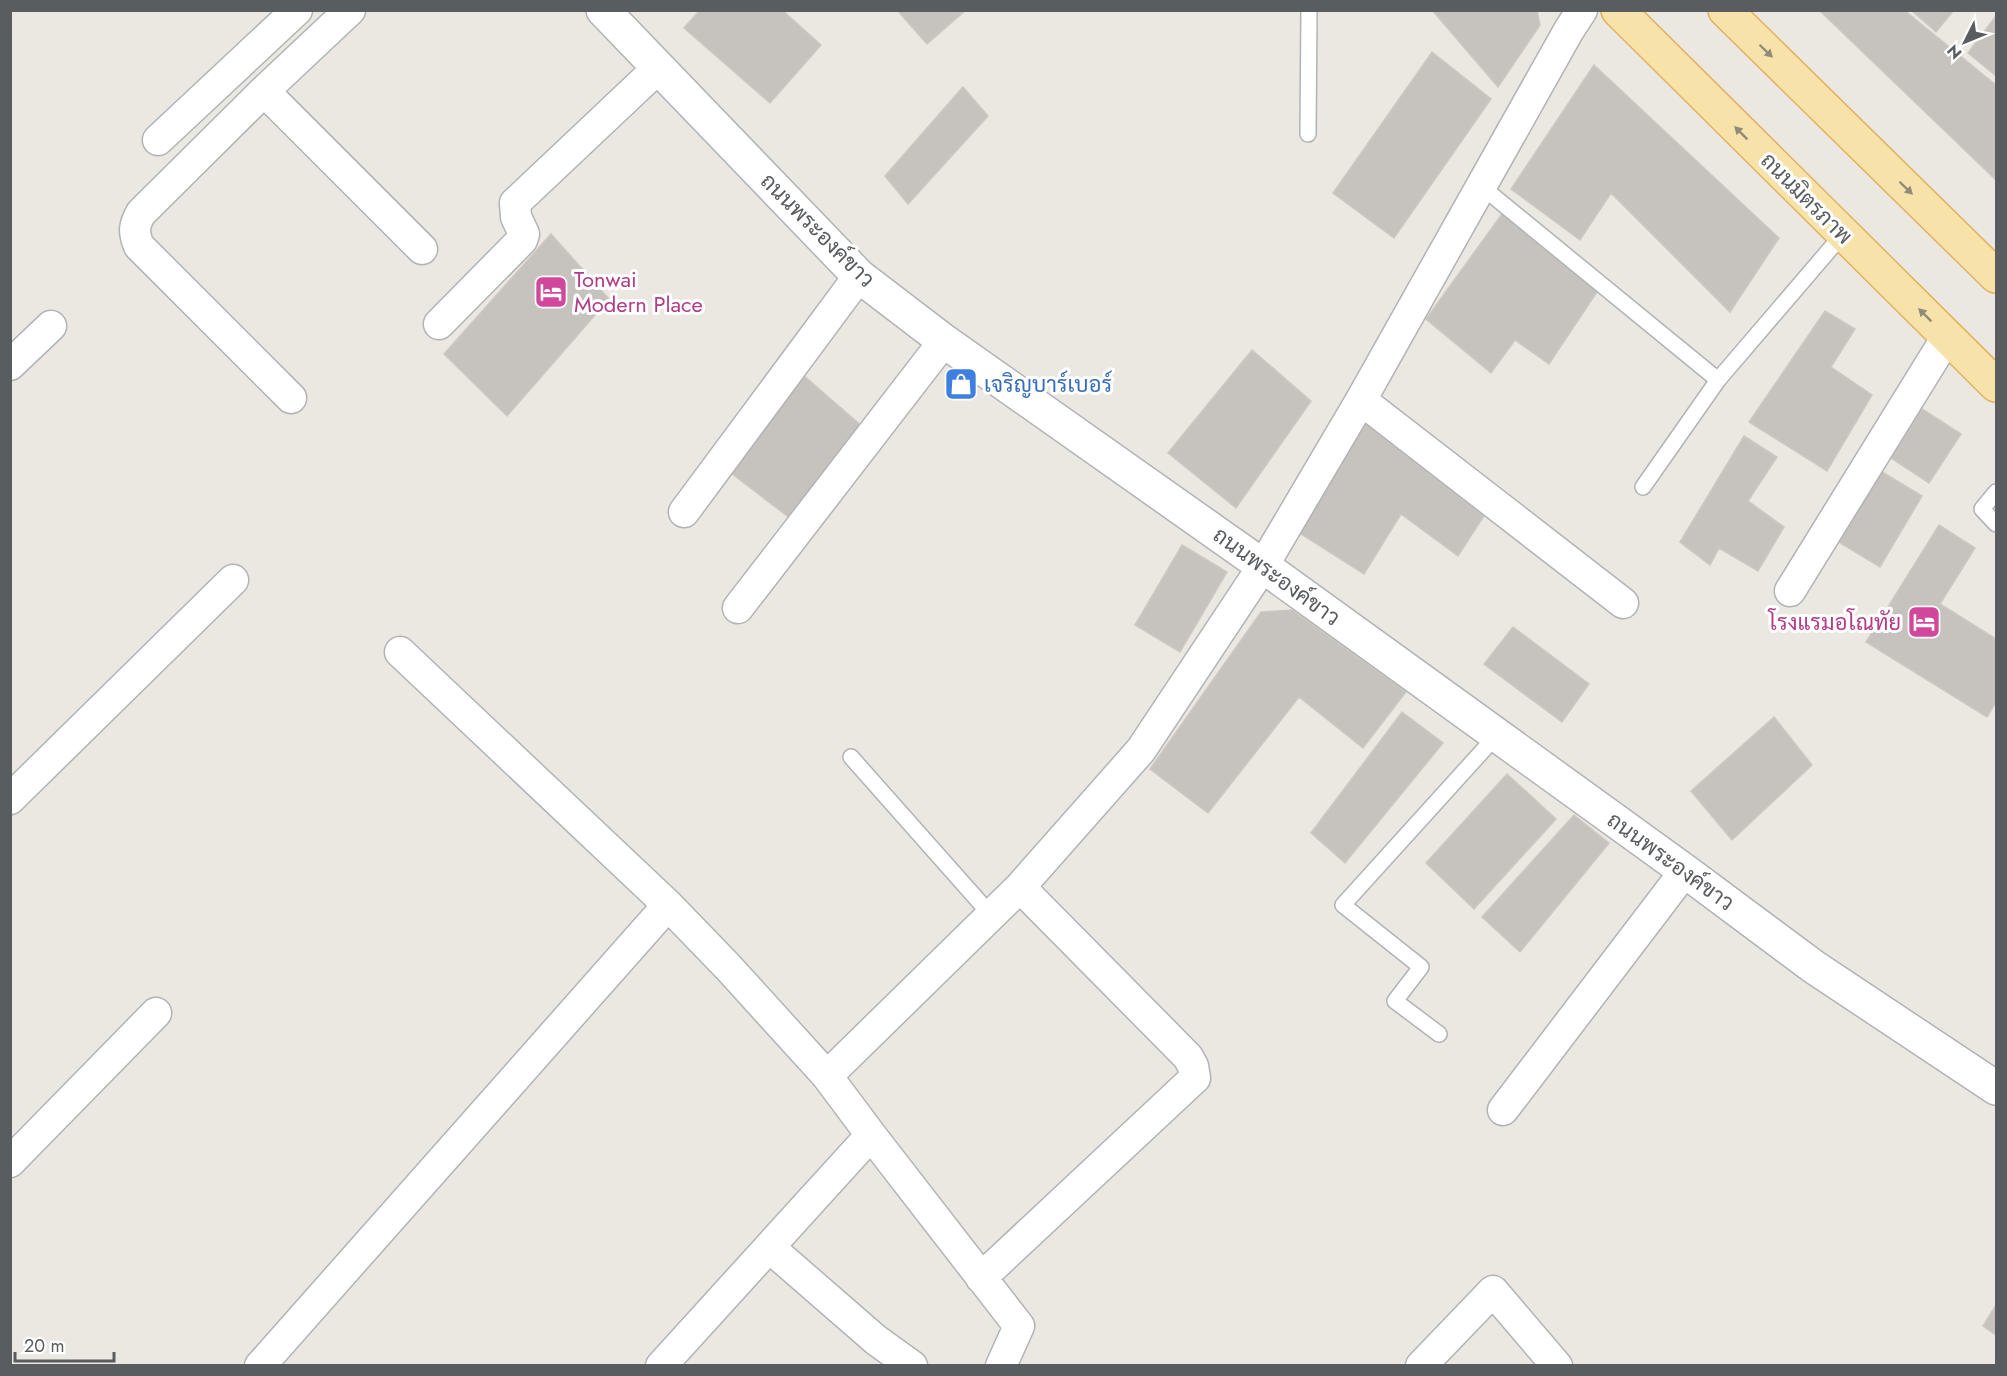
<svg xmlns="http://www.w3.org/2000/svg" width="2007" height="1376" font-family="Jost,Sarabun,sans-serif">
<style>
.building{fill:#c6c2bd;stroke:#cfc8c0;stroke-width:1.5}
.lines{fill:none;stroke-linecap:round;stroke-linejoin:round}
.lane-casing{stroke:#b1b4b7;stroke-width:18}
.street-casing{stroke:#b1b4b7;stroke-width:33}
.secondary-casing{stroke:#b0b4b7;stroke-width:36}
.primary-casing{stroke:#e4b160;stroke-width:36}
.lane{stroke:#fff;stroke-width:15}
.street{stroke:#fff;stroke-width:30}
.secondary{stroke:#fff;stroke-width:33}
.primary{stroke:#f7e2a9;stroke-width:33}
.oneway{fill:#908c7a}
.labels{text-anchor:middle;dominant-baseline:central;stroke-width:6;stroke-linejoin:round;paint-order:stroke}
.street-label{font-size:22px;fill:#595d60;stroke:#fff}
.hotel-label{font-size:22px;fill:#b23c85;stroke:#fff;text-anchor:start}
.shop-label{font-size:22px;fill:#366cbe;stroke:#fff;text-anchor:start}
</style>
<rect width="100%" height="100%" fill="#ebe7e1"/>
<path class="building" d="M700 10H782L821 45 770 103 684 28Z
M897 10H966L927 44Z
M1432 10H1537L1540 25 1498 87Z
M1819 10H1904L1996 85V180Z
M1911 10H1954L1936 32Z
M1996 16V76L1968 53Z
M1432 52 1491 99 1394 238 1333 193Z
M1594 65 1779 238 1730 312 1611 193 1580 240 1511 189Z
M963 87 988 116 908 204 885 176Z
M1507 207 1605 280 1549 364 1515 340 1491 373 1426 319Z
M551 234 609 299 507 416 444 354Z
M1825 311 1855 329 1831 367 1872 395 1827 471 1749 422Z
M1252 350 1311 401 1236 508 1168 453Z
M802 374 864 428 791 519 726 469Z
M1922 409 1961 434 1929 483 1891 458Z
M1364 423 1484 516 1458 556 1401 514 1364 574 1298 532Z
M1744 436 1777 457 1748 501 1784 527 1758 571 1719 548 1710 565 1680 542Z
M1879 470 1922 496 1880 567 1837 541Z
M1939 525 1975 548 1940 604 1996 639V702L1987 717 1866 642Z
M1182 545 1227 572 1180 652 1135 625Z
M1292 610 1406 692 1363 748 1299 697 1208 813 1150 769 1261 612Z
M1513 627 1589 684 1562 722 1484 664Z
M1402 712 1443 743 1345 863 1311 833Z
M1774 717 1812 765 1732 840 1691 791Z
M1507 774 1556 819 1474 909 1426 863Z
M1574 815 1609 843 1520 952 1482 917Z
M1996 1305V1335L1983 1326Z"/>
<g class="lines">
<defs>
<path id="lane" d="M1308 134 1309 10
M1481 186 1718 380
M1643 487 1718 380 1843 234
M1996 492 1982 509 1996 524
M851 757 991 915
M1439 1034 1395 1001 1421 967 1343 905 1497 735"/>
<path id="street" d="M264 91 422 249
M158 140 297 10
M439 324 522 240 524 234 516 217 515 203 657 69
M10 365 51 326
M291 398 139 246C133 232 134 225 141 213L264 91 350 10
M1361 400 1623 603
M684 512 859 276
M1790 591 1947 337
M738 608 944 341
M400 652 668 905
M10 799 233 580
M1503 1110 1685 871
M871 1135 1019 1326 1001 1366
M10 1162 156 1013
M769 1247 876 1340 912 1366
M981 1278 1195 1078 1193 1066 1188 1057 1020 887
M260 1366 668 905 728 967 827 1076
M661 1366 871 1135 827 1076 1020 887 1141 750 1263 566 1361 400 1569 30 1582 10
M1421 1366 1493 1291 1557 1366"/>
<path id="secondary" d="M603 10 859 276 944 341 1263 566 1685 871 1814 967 1996 1088"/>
<path id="primary" d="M1618 10 1996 385
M1725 10 1996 276"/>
</defs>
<use href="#lane" class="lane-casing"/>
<use href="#street" class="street-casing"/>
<use href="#secondary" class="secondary-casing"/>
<use href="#primary" class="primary-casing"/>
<use href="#lane" class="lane"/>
<use href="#street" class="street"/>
<use href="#secondary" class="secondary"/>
<use href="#primary" class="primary"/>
</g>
<defs><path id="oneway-solid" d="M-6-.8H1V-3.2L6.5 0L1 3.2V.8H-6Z" transform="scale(1.5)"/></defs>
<g class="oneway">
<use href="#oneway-solid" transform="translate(1766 51) rotate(44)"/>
<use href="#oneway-solid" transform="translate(1741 133) rotate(-135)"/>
<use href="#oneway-solid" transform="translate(1906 188) rotate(44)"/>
<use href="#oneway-solid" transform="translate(1925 315) rotate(-135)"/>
</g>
<defs>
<symbol id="hotel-square" viewBox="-11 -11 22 22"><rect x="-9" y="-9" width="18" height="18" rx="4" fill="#d1479c" stroke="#fff"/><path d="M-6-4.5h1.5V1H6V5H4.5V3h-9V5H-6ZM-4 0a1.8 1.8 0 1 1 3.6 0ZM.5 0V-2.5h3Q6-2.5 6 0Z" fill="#fff"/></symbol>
<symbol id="shop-square" viewBox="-11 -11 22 22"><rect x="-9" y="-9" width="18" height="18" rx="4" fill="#3f7fe0" stroke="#fff"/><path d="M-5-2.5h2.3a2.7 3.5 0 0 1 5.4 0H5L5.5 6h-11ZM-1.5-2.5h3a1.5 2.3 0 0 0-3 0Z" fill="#fff"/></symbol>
</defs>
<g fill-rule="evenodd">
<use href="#hotel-square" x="532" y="273" width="38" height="38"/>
<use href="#shop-square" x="942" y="365" width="38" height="38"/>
<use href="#hotel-square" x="1905" y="603" width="38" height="38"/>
</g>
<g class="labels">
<g class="street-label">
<text transform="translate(1807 198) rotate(45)">ถนนมิตรภาพ</text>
<text transform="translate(818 230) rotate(45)">ถนนพระองค์ขาว</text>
<text transform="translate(1277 576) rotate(36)">ถนนพระองค์ขาว</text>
<text transform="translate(1671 861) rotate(36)">ถนนพระองค์ขาว</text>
</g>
<g class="hotel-label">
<text x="574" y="279">Tonwai<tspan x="574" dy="25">Modern Place</tspan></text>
<text x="1901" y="622" text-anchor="end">โรงแรมอโณทัย</text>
</g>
<g class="shop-label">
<text x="984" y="384">เจริญบาร์เบอร์</text>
</g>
</g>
<rect width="2007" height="1376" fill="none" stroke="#595d60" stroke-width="24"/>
<g transform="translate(1965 42) rotate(227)" stroke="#ffffff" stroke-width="4.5" paint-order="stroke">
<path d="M0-4.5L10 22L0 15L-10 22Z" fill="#595d60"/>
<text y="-9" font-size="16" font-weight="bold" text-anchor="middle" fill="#595d60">N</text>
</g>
<path d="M15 1352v9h99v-9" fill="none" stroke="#595d60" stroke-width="3"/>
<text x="24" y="1352" font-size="18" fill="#595d60" stroke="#ffffff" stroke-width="4.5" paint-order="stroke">20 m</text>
</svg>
